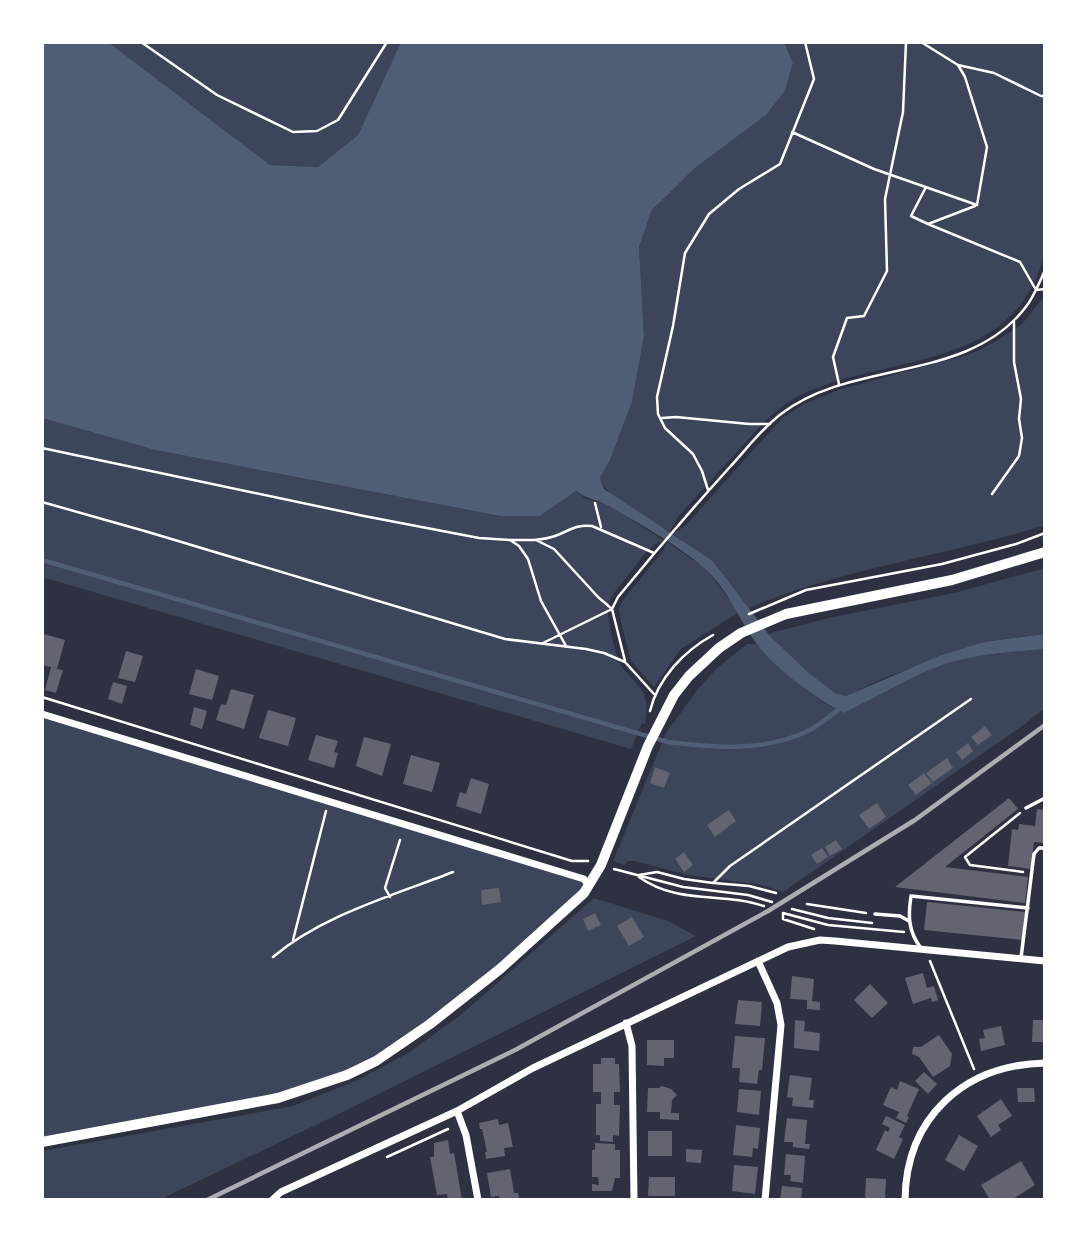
<svg xmlns="http://www.w3.org/2000/svg" width="1087" height="1242" font-family="Overpass,sans-serif">
<style>
.green{fill:#3c4559}
.water{fill:#4f5d75}
.lines{fill:none;stroke-linecap:round;stroke-linejoin:round}
.stream{stroke:#4f5d75;stroke-width:4.5}
.building{fill:#626471}
.path{stroke:#fff;stroke-width:2.5}
.service{stroke:#fff;stroke-width:3.5}
.minor{stroke:#fff;stroke-width:7}
.secondary{stroke:#fff;stroke-width:10}
.rail{stroke:#abadb3;stroke-width:4.5}
</style>
<rect width="100%" height="100%" fill="#2d3142"/>
<path class="green" d="M108 42H401L358 135 318 167 270 165Z
M784 42H1045C1045 93 1045 145 1045 196 1045 216 1049 241 1043 260 1008 373 889 353 801 395 774 408 754 433 734 455 715 476 696 497 677 518L670 532C647 518 611 504 600 478L610 460 632 402 644 336 639 247 652 210 695 168 766 115 785 91 793 63Z
M1045 291V525C948 556 842 568 749 608L713 561 673 534 686 525 782 418 804 404 841 389 971 354 995 342 1021 325 1043 298Z
M42 418 155 450 500 516H540L576 491 586 499 608 505 663 540C648 546 639 562 629 574 622 584 611 594 608 605 606 616 616 660 623 668 642 692 650 690 645 724L642 723 631 749 42 577Z
M667 542 706 569 739 612 681 649 654 687 631 661 621 622 619 609 623 600 663 551Z
M1045 568V634L984 642 886 677 846 696 835 693 809 673 770 636V633L833 617 954 593Z
M747 644H757L794 680 824 703 844 713C876 698 909 677 942 665 976 654 1010 652 1045 649V708L1025 724 783 892 762 885 688 875 634 861H628L624 865 613 861 666 733 698 689 717 668Z
M42 714 584 879 589 886 574 904 404 1043 319 1085 42 1142Z
M594 898 668 921 696 936 345 1111 159 1200H42V1151L293 1106 358 1080 408 1053 462 1014Z"/>
<path class="water" d="M42 42H108L270 165 318 167 358 135 401 42H784L793 63 785 91 766 115 695 168 652 210 639 247 644 336 632 402 610 460 600 478 604 489 713 561 770 636 809 673 835 693 846 696 939 656 984 642 1045 634V649C1010 652 976 654 942 665 909 677 876 698 844 713 816 699 774 668 756 643 738 618 728 589 704 568 677 544 641 525 609 506 598 500 587 499 576 491L540 516H500L155 450 42 418Z"/>
<g class="lines">
<path class="stream" d="M42 560 668 742C715 748 766 752 810 730 821 724 831 715 842 707"/>
</g>
<path class="building" d="M44 634 65 640 57 669 63 670 56 693 45 690 51 667 42 665Z
M126 651 143 656 135 682 118 678Z
M196 669 219 676 212 700 189 694Z
M113 682 127 686 122 704 108 699Z
M231 689 254 695 244 729 216 720 221 704 226 705Z
M194 707 207 711 202 729 190 725Z
M268 710 296 718 288 746 259 738Z
M985 726 992 735 978 745 971 737Z
M316 735 338 741 334 752 338 753 334 768 308 760Z
M364 737 391 744 382 776 356 766Z
M968 743 973 751 962 760 956 752Z
M411 755 440 763 432 792 403 784Z
M947 758 953 768 933 782 926 773Z
M655 767 670 773 664 788 650 783Z
M924 773 932 783 916 795 908 785Z
M471 778 489 784 481 814 456 806 460 792 466 794Z
M1009 798 1018 809 945 867 1028 877 1025 903 895 887Z
M877 803 886 817 869 829 859 815Z
M1037 809 1045 810V843L1034 842 1031 869 1008 866 1012 829 1018 830 1019 824 1035 826Z
M729 810 736 821 715 837 707 825Z
M836 840 842 849 830 856 825 847Z
M822 848 828 857 817 864 811 855Z
M684 852 693 865 684 872 675 859Z
M499 888 501 902 482 905 481 890Z
M927 902 1025 912 1022 940 924 930Z
M595 913 601 925 588 931 583 919Z
M632 917 644 937 629 946 617 926Z
M923 973 927 988 934 986 938 1000 932 1002 931 998 913 1004 905 978Z
M792 976 814 979 812 1001 820 1002V1010L807 1009V1000L790 999Z
M870 984 888 1003 872 1018 854 1000Z
M738 1000 762 1002 760 1026 735 1024Z
M795 1020 805 1021 804 1031 820 1033 819 1051 794 1048Z
M1033 1020H1045V1042H1032Z
M1001 1026 1005 1045 981 1051 979 1039 985 1038 983 1030Z
M939 1035 952 1054 950 1066 933 1077 919 1057 912 1054 913 1047H921Z
M735 1036 765 1038 762 1070H759L757 1084 739 1082 740 1068H732Z
M647 1040H674V1058H664V1066L647 1065Z
M601 1058H615V1064H619L620 1092H614V1105H620L619 1136 613 1135V1142L600 1141V1135H596V1104H601V1092H593V1064H601Z
M924 1072 937 1084 928 1094 915 1081Z
M790 1075 812 1078 809 1100H814L813 1108 792 1106 793 1098 787 1097Z
M900 1081 919 1089 907 1116 909 1117 906 1123 896 1118 899 1112 883 1105 891 1087 897 1090Z
M662 1086 671 1089 677 1095 672 1100 671 1113H679V1120L660 1119V1112H647L648 1088H659Z
M1017 1088H1034L1035 1102H1018Z
M739 1089 761 1091 759 1115 737 1112Z
M1001 1099 1012 1116 998 1125 1001 1130 991 1137 977 1116Z
M886 1116 905 1125 899 1137 903 1139 894 1159 876 1150 885 1130 888 1132 890 1128 882 1124Z
M787 1118 807 1120 805 1144H810L809 1149 793 1147V1142H784Z
M498 1119 499 1125 508 1123 513 1147 504 1148 505 1156 486 1159 485 1152H487L482 1129H480L479 1123Z
M736 1125 760 1128 758 1149 753 1148 752 1157 733 1155Z
M648 1131H672V1156H648Z
M959 1135 978 1146 964 1171 945 1160Z
M448 1140 450 1154 454 1153 462 1200H448L447 1194 437 1195 430 1157H434V1143Z
M595 1143 615 1144V1150H620V1178H615L612 1191H592V1184L599 1185 598 1177H592V1150H595Z
M686 1149 702 1150 701 1163 686 1162Z
M786 1154 805 1156 803 1183 790 1181 791 1175H784Z
M1021 1161 1035 1185 1011 1200H990L981 1185Z
M734 1165 758 1167 755 1194 732 1191Z
M510 1169 514 1193H518L519 1199 500 1200 499 1196 491 1197 487 1173Z
M649 1177H675V1196H648Z
M866 1178 886 1179 885 1200 865 1199Z
M782 1186 802 1188 801 1200H780Z"/>
<g class="lines">
<path class="path" d="M141 42 217 95 293 132 317 131 338 120 387 42
M921 42 958 65 965 77 987 147 977 205
M958 65 994 73 1041 96H1045
M792 132 874 169 977 205
M926 187 911 216 928 224
M975 206 928 224 1020 262 1036 290
M1036 290 1045 289
M839 384 833 357 847 318 864 316 887 271 885 199 903 112 906 42
M662 418 676 417 749 424H770
M42 448 364 516 479 538 510 540 519 546 528 559 541 601 566 646
M708 490 702 471 693 454 665 428 658 414 657 397 673 326 685 253 709 214 739 189 780 164 814 79 805 42
M992 494 1019 456 1022 438 1019 419 1021 399 1014 362V322
M42 502 148 532 505 639 586 649 604 653 625 662 654 694
M595 503 601 527
M510 540C525 540 541 541 555 536 569 531 576 524 592 526L654 553
M536 540 554 549 598 597 612 609 625 661
M612 609 618 597C654 553 691 510 729 468 746 450 761 429 781 414 852 359 967 383 1025 308 1034 297 1039 283 1045 270
M749 614 806 590 942 564 1016 544 1045 533
M543 643 612 609
M42 697 572 861H588
M650 711C658 678 684 651 713 635
M1020 813 965 857 970 865 1023 872
M614 869 683 887 748 895 772 902
M639 875 657 872 684 879 713 883 730 866 971 699
M639 877C678 905 722 892 764 906
M714 883 749 886 776 893
M390 897 385 888 400 840
M807 904 866 913
M792 909 828 918 872 923
M814 929 783 919V913L828 925 904 932
M293 940 326 811
M273 957C323 915 392 896 453 872
M930 961 974 1069
M387 1157 448 1129"/>
<path class="service" d="M1026 808 1045 798
M875 914 900 916 909 921
M921 948C908 932 908 915 911 896L1028 908
M1021 958 1034 854 1039 848H1045"/>
<path class="minor" d="M42 714 584 879 589 886
M758 961 777 1003 781 1025 765 1200
M626 1023 632 1046 634 1200
M457 1111 466 1135 478 1200
M272 1200 281 1192 457 1111 533 1068 788 947 820 940 835 941 1045 961
M905 1200C906 1117 964 1065 1045 1063"/>
<path class="secondary" d="M42 1142 278 1098 347 1075 376 1061 430 1024 500 969 584 893 601 865 648 746 674 695 689 676 719 648 741 633 786 614 952 580 1045 552"/>
<path class="rail" d="M207 1200 517 1049 768 911 915 820 1045 725"/>
</g>
<rect width="1087" height="1242" fill="none" stroke="#ffffff" stroke-width="88"/>
</svg>
